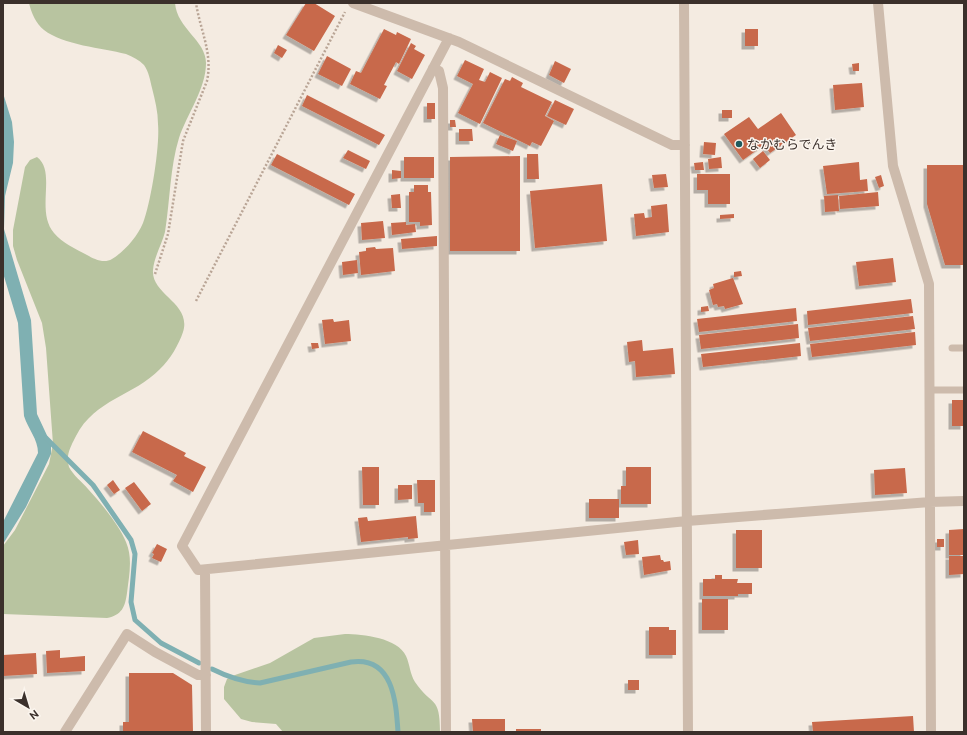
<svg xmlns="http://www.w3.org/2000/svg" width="967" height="735" font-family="Ubuntu,'Noto Sans JP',sans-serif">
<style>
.green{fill:#b8c4a0}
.water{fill:#7fb0b2}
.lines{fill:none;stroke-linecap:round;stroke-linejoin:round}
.stream{stroke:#7fb0b2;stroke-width:5}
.building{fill:#c8694b;filter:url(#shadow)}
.path{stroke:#b9a596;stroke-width:2.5;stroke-dasharray:2 2;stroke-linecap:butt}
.service{stroke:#cdbbac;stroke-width:7}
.minor{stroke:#cdbbac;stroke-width:10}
.poi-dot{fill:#1f5a5e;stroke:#fbf5ee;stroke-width:1.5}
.labels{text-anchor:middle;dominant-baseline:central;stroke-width:3;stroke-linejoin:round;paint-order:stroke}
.poi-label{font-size:13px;fill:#3b302b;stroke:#fbf5ee;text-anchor:start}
</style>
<defs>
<filter id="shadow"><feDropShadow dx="-3.5" dy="3.5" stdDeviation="0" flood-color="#0004"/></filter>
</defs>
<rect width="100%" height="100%" fill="#f4ebe1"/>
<path class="green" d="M29 3H175C177 29 206 40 206 63 206 89 187 114 179 138 170 167 170 201 165 232 162 244 154 257 153 270 151 295 192 303 183 332 179 344 170 360 160 369 134 396 95 399 76 436 73 442 69 449 68 456 68 459 68 464 69 467 73 475 82 482 88 489 101 503 119 525 126 542 133 558 129 576 127 593 125 607 122 615 107 618L3 614V546L15 530 49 464 53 444 46 348 42 323 17 260 13 246V230L25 167 30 160 37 157C57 172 35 211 54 233 62 243 76 249 87 255 94 259 104 264 112 259 125 251 137 237 143 223 151 202 160 146 158 124 158 112 155 100 152 88 150 80 149 72 144 65 139 60 133 57 126 54 102 48 63 45 44 30 36 24 31 12 29 3Z
M345 634C363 634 398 638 406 656 410 665 410 674 415 682 432 707 440 695 440 732H283L276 724 252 722 241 719 224 699V687L227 679 235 675 270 663 314 638Z"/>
<path class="water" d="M3 93 12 122 14 142 13 163 5 196 4 229 31 320 37 414 51 444V454L26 507 3 544V522L38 453C38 439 28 429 24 416L18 323 3 273Z"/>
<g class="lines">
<path class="stream" d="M46 438 93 485 131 540 135 554 131 602 135 620 161 643 199 663
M212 669C228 677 242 682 260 683L351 662C393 656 396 701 398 732"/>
</g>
<path class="building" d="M306 3H314L335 16 314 51 286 35Z
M384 29 396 35 397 32 411 39 399 64 396 62 384 85 387 86 380 99 350 84 356 71 361 73Z
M745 29H758V46H745Z
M411 43 416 46 414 49 425 55 412 79 397 71Z
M278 45 287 50 282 58 274 53Z
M327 56 351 69 342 86 318 74Z
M465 60 484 69 479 80 485 82 490 72 502 78 480 124 458 113 473 84 457 76Z
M555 61 571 69 564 83 549 75Z
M859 63V71H853L852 64Z
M512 77 523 83 521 87 552 102 545 116 554 121 541 146 532 142 530 146 483 123 505 79 510 81Z
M862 83 864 107 835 110 833 85Z
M307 95 385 135 379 145 302 106Z
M555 100 574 109 566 125 547 116Z
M427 103H435V119H427Z
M722 110H732V118H722Z
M781 113 796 135 770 153 764 145 743 160 724 134 749 117 758 129Z
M450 120H455L456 127H450Z
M459 129H472L473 141H459Z
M500 135 517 141 513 151 496 144Z
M704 142 716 143 715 155 703 154Z
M348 150 370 161 366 169 343 158Z
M763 151 770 160 760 168 753 159Z
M277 154 355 194 349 205 271 165Z
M527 154H538L539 179H527Z
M520 156V251H450V157Z
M404 157H434V178H404Z
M721 157 722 168 709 169 708 159Z
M703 162 704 170H695L694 163Z
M859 162 860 180 867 179 868 191 827 194 823 166Z
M927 165H964V265H945L927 204Z
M392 170 401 171V178L392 179Z
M666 174 668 187 654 188 652 175Z
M697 174H730V204H708V190H697Z
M881 175 884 186 879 188 875 177Z
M602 184 607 241 535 248 530 191Z
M414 185H428V192H431L432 225 420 226V222H409V192H414Z
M878 192 879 206 840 209 839 196Z
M400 194 401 208H392L391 195Z
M838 195 839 211 825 212 824 196Z
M667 204 669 232 636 236 634 214 644 213 645 218 652 217 651 206Z
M734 214V218L720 219V215Z
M383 221 385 238 362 240 361 223Z
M406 222V225L415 224 416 232 392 235 391 223Z
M437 236V246L402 249 401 239Z
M375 247 376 249 393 248 395 271 361 275 359 252 366 251V248Z
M893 258 896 282 859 286 856 262Z
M357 260 358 273 343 275 342 262Z
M741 271 742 276 734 277V272Z
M733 278 743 304 725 309 724 306 718 307 717 304 713 305 709 290 714 288 713 284Z
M911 299 913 313 808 325 807 311Z
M708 306 709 311 701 312V307Z
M796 308 797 321 699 332 697 319Z
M913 316 915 329 810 341 808 328Z
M333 319 334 322 349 320 351 341 325 344 322 320Z
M798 324 799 338 701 349 699 335Z
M915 332 916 345 812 357 810 344Z
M642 340 643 351 673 348 675 374 636 377 635 361 629 362 627 342Z
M311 343H318L319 348 312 349Z
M800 343 801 356 703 367 701 354Z
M952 400H964V426H952Z
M143 431 186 453 184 456 206 467 193 492 173 481 177 475 132 452Z
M362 467H379V505H363Z
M626 467H651V504H621V486H626Z
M905 468 907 493 875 495 874 470Z
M113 480 120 490 114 494 107 485Z
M417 480H435V512H424V503H418Z
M134 482 151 504 142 511 125 488Z
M398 485H412V499L398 500Z
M589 499H619V518H589Z
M416 516 418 538 408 539V537L361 542 358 518 367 517 368 521Z
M964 529V555H949V530Z
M736 530H762V568H736Z
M937 539H944V547H937Z
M638 540 639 554 626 555 624 542Z
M157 544 167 549 161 562 152 558 154 554 152 553Z
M660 555 661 560H663L664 562 670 561 671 570 644 575 642 557Z
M949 556H964V574L949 575Z
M715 575H722V579H738L737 583H752V594H738V596H703V579H715Z
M702 599H728V630H702Z
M649 627H669V630H676V655H649Z
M60 650V658L85 656V671L47 673 46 651Z
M36 653 37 674 3 676V655Z
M129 673H173L192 685 193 732H123V722H129Z
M628 680H639V690H628Z
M913 716 914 732H813L812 722Z
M472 719H505V732H473Z
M516 729H541V732H516Z"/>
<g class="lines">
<path class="path" d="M155 274 168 234 183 141 207 81C213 53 200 30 196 3
M196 301 345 12"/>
<path class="service" d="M952 348H964
M929 390H964"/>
<path class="minor" d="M353 3 459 42 672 145H685
M684 3 688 732
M878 3 893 166 929 284 931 732
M449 38 182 546 198 570 687 521 930 502 964 501
M433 68 439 71 443 88 446 732
M205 570 206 732
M65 732 127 634 155 652 198 675H206"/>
</g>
<circle class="poi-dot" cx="739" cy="144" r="4"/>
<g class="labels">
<g class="poi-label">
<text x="747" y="144">なかむらでんき</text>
</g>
</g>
<rect width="967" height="735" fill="none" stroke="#3b302b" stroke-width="8"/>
<g transform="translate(28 707) rotate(142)" stroke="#fbf5ee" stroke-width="3" paint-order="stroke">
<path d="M0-3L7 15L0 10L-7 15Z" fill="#3b302b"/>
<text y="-6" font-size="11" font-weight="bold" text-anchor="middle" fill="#3b302b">N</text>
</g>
</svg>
